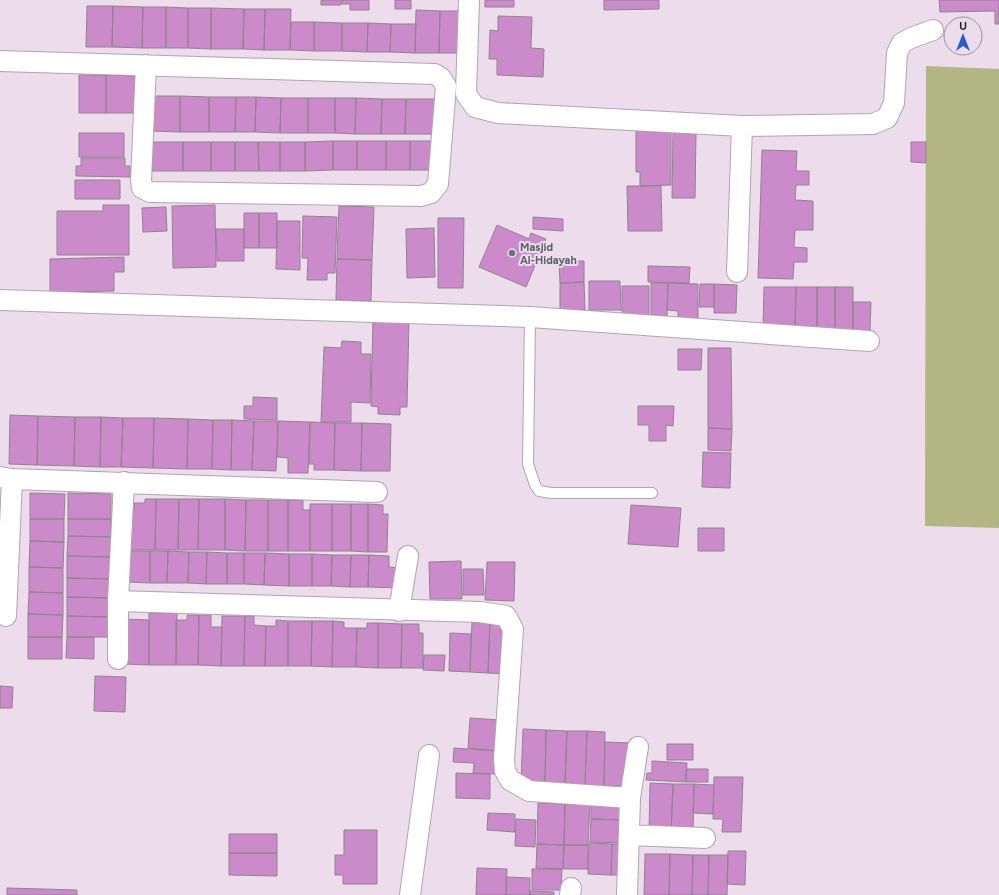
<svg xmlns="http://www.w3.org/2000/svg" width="999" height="895" font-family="Figtree,sans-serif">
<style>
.green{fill:#b1b682}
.building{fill:#cb8ac9;stroke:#928391}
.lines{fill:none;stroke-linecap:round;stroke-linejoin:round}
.lane-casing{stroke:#b3a3b2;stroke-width:12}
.street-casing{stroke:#b3a3b2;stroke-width:22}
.lane{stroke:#fff;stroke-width:10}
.street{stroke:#fff;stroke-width:20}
.worship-dot{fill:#6b7280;stroke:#eddcec;stroke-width:1.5}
.labels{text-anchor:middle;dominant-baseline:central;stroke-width:4;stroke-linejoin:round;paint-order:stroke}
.worship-label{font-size:11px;font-weight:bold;fill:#5b616d;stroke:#eddcec;text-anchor:start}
</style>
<rect width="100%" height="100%" fill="#eddcec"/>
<path class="green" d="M926 66 999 69V528L925 526Z"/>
<path class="building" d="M321 0H341V5H321Z
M342 0H369V10H350V4H342Z
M395 0H411V9H395Z
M485 0H514V7H485Z
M604 0H659V9L604 10Z
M939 0H999V24H995V11L940 12Z
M87 6H113L112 47H86Z
M113 6 143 7 142 48 112 47Z
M143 7H166V48H142Z
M166 7 188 8V48H166Z
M188 8H211V49L188 48Z
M211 8 244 9 243 49H211Z
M244 9H265L264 50 243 49Z
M265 9H291L290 50H264Z
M416 10 440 11 439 53H415Z
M440 11H459V53H439Z
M498 16 532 17 531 48 544 49 543 77 497 75V59H489L490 30 498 31Z
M291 22H314V51L290 50Z
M314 22 342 23V51H314Z
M342 23H368L367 52 342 51Z
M368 23 391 24 390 52H367Z
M391 24H416L415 53 390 52Z
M79 75H106V113H79Z
M106 75 138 76V113H106Z
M150 96H180V132L150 131Z
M180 96 209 97V132H180Z
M209 97H236L235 132H209Z
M236 97H256L255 132H235Z
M256 97 281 98 280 133 255 132Z
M281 98H308V133H280Z
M308 98H335V133H308Z
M335 98H356L355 134 335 133Z
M356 98 382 99 381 134H355Z
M382 99H406L405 134H381Z
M406 99H437V134H405Z
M636 130H671V185L640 186V172H636Z
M673 132H696L695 198H672Z
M79 133H124V157H79Z
M333 141H357V170H333Z
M333 141V170L305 171V142Z
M357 141H386V170H357Z
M386 141H410V170H386Z
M410 141H434V170H410Z
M152 142H183V171H152Z
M183 142H211V171H183Z
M211 142H235V171H211Z
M235 142H258L259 171H235Z
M258 142H280V171H259Z
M280 142H305V171H280Z
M911 142H926V163L911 162Z
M762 150 797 151 796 171H809V185H796L795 200 813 201V230H795L794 247 807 248V262H794L793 279 758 278Z
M81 158H125V166H130V177L76 176V166H81Z
M75 180H120V199H75Z
M627 186H661L662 231H628Z
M103 205H129V255H57V211H103Z
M215 205 216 267 173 268 172 206Z
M339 206 374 207 372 260 337 259Z
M166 207 167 231 143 232 142 208Z
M244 213H259V248H244Z
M259 213H277V248H259Z
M303 216 337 217 335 273H327V280H307L308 258H302Z
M533 217 563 219V231L533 229Z
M438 218H464L463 288H438Z
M277 221H300V270L276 269Z
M497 225 529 239 531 233 546 239 526 287 479 267Z
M434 228 435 277 407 278 406 229Z
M216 229H244V261H217Z
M124 257V272H114V291L50 292V259Z
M337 259 372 260 371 301 336 300Z
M559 261H584V282L560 283Z
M648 266 690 267 689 283 648 282Z
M589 281H620L621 310H589Z
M584 282 585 310H560V283Z
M651 283H668L667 316H651Z
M668 283 698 284V321H678V311L667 310Z
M700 284H714V307H699Z
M714 284 737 285 736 313H714Z
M622 286H649V317H622Z
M764 287H796L795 328H763Z
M796 287H817V328H795Z
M817 287H835V334H817Z
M835 287H853V334H835Z
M853 302H871L870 331H853Z
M373 319 409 320 407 407H400V415L378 414V407L371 406Z
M342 341 361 342V354H371L370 403 351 402V422H321L324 347 341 348Z
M708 348H731L732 429 708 428Z
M678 349H702L701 370H678Z
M253 397 277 398V420L244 419V406H253Z
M638 406H674L673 426 666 425V441H649V425H638Z
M10 415 38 416 37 465 9 464Z
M38 416 75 417 74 466 37 465Z
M75 417H101L100 467 74 466Z
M101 417 123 418 121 467H100Z
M123 418H154L153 468 121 467Z
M154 418 188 419 187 469 153 468Z
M188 419 213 420 212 469H187Z
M213 420H232L231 470 212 469Z
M232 420 254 421 252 470H231Z
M254 421H278L276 471 252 470Z
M278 421 310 422 308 473H288V458L277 457Z
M310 422 335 423 334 470H314V464H309Z
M335 423H362L361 471 334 470Z
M362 423 391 424 390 471H361Z
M708 428 732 429 731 451 708 450Z
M703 452 731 453 730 488 702 487Z
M30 493 65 494 64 519H30Z
M68 493 111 494V519H68Z
M145 499H156L155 550H130V511L134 512V503H145Z
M156 499H179L178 550H155Z
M179 499H199L198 550H178Z
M199 499H225V550H198Z
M225 499 246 500 245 551 225 550Z
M246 500H268V551H245Z
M268 500H288V551H268Z
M288 500H303V510H310V551H288Z
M310 504H332V551H310Z
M332 504H351V551H332Z
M351 504H368V552L351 551Z
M368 504 383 505V514H388L387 552H368Z
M631 505 681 508 678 547 628 544Z
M30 519H64V542L30 541Z
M68 519H111V537L68 536Z
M698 528H724V551H698Z
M68 536 111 537V557L67 556Z
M30 541 64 542 63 568 29 567Z
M130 551H150V583L129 582Z
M150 551H168L167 583H150Z
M168 551 189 552 188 583H167Z
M189 552H207L206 584 188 583Z
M207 552 227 553V584H206Z
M227 553H244V584H227Z
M244 553H265L264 585 244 584Z
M265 553 289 554V586L264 585Z
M289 554H312V586H289Z
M312 554 332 555 331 586H312Z
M332 555H351L350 587 331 586Z
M351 555H369L368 587H350Z
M369 555 389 556V567L400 568 399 588 368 587Z
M67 556 111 557 110 579 67 578Z
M461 561 462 599H430L429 562Z
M487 562H515L514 601 485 600Z
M29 567 63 568V593L29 592Z
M463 569H483L484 595H463Z
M67 578 110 579V598L67 597Z
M29 592 63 593V615L28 614Z
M67 597 110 598V617L67 616Z
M149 613H177L176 665H149Z
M28 614 63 615 62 637H28Z
M187 615H199L198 665H176V620H187Z
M199 615H211V627H222L221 666 198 665Z
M67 616 110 617V637H67Z
M222 616H245L244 666H221Z
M245 616H254V625L266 626 265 666H244Z
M125 619 149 620V665L125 664Z
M276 620 288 621V666H265L266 626H276Z
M288 621H312L311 666H288Z
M312 621H333L332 667 311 666Z
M333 621 344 622V628H357L356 667H332Z
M472 622H490L488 673 470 672Z
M490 622 501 623V632L509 633 508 674 488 673Z
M367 623H378V668L356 667 357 628H367Z
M378 623 402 624 401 668H378Z
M402 624H419V633H423V668H401Z
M450 633 471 634 470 672 449 671Z
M28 637H62V659H28Z
M67 637H94V659L66 658Z
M424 655H445L444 671 423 670Z
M95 676 126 677 125 712 94 711Z
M0 686 13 687 12 708H0Z
M470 718 500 720 498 751 468 748Z
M523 729 546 730 545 783H521Z
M546 730 567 731 565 784 545 783Z
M567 731H587L585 785 565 784Z
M587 731 605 732 604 786 585 785Z
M605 742 631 743 630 786H604Z
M667 744H693V760H667Z
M454 748 498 751 496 774 473 773 474 763 453 762Z
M652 761 687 763 686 782 646 780 647 773H652Z
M686 769H708V782H686Z
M456 773 490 774V799L456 798Z
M714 777H743L741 832H722L723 819H713Z
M650 783 673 784 671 834 649 833Z
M673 784H694L693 834H671Z
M694 784 714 785 713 814 693 813Z
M538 803 565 804 564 845 537 844Z
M565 804H590L588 845H564Z
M591 804 626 805 625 820 591 819Z
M488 813 515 814V832L487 830Z
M516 819 536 820 535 847 515 846Z
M591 819 625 820V843L590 842Z
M344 830H377V884H343V875H335V855H344Z
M229 834H277V853H229Z
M589 843 612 844 611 875 588 874Z
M537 844 564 845 563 869 536 868Z
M612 844H626L625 875H611Z
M564 845H588V869H563Z
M728 851H746L745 885 727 884Z
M229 853H277V876L229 875Z
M645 854H670L669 895H644Z
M670 854 693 855 692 895H669Z
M693 855H709L708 895H692Z
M709 855H728L727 895H708Z
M477 868 507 869 506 895H476Z
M532 869H562L561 890H532Z
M506 877 530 878V895H506Z
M7 888 77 890V895H7Z
M530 891 554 892V895H530Z"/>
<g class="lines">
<defs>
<path id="lane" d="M530 317 528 464 535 485 539 491 551 493H652"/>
<path id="street" d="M469 0 466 94 475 107 498 113 742 126 873 124 887 118 894 103 897 53 902 43 911 38 933 30
M0 61 435 74 441 78 446 86 438 184 431 193 421 196 150 192 142 188 141 181 146 65
M737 272 742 126
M0 300 530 317 869 341
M0 477 12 479 377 492
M118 601 480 612 506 616 513 629 504 759 505 771 510 780 529 791 630 798
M399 611 408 556
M6 616 12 479
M118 659V601L124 482
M629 835 705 838
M410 895 429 755
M570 895 571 888
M627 895 630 798 638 747"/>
</defs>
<use href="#lane" class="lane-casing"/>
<use href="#street" class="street-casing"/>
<use href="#lane" class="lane"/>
<use href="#street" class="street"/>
</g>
<circle class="worship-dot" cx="512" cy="253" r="4"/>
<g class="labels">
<g class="worship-label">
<text x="520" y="247">Masjid<tspan x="520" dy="13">Al-Hidayah</tspan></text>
</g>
</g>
<g transform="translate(963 36)"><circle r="19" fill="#eddcec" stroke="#9c909c"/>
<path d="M0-3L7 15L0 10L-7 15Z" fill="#2d5ac9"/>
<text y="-6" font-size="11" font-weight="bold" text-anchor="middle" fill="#231d23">U</text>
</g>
</svg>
